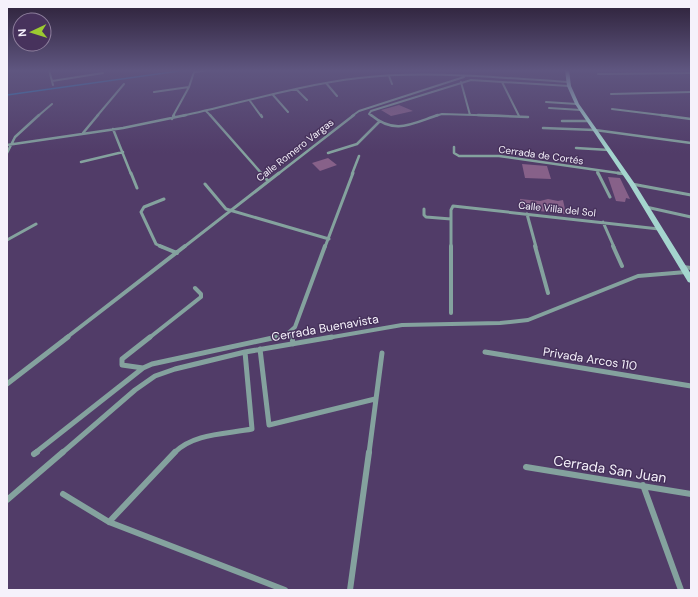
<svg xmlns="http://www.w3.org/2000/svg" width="698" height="597" font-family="'DM Sans',sans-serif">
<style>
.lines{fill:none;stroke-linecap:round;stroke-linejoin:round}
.stream{stroke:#2381c4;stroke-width:1.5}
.building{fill:#876189}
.street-far5{stroke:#84a29e;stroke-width:2}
.street-far4{stroke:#84a29e;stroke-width:2.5}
.street-far3{stroke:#84a29e;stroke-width:3}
.street-far2{stroke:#84a29e;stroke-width:4}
.street-far1{stroke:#84a29e;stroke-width:5}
.street{stroke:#84a29e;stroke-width:6}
.secondary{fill:#a4d5ce;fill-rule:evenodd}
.labels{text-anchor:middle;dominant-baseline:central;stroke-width:3;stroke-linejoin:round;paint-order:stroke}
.far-street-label{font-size:10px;fill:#f5f1fb;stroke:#47325c}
.street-label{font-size:12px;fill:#f5f1fb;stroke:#47325c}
.near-street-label{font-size:14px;fill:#f5f1fb;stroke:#47325c}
</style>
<rect width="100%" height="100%" fill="#513c68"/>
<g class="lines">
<path class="stream" d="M7 95 186 70"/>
</g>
<path class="building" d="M399 105 413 111 391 116 381 110Z
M328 158 337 165 320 171 312 163Z
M522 164 547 166 551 179 525 178Z
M608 177 620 178 630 199 626 198 625 202 616 201Z
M520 199 540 201 548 199 558 201 563 200 566 214 522 209Z"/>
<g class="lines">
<path class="street-far5" d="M49 70 53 85
M598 74 691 73
M389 76 392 84
M52 81 103 73
M461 82 470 115
M502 82 519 116
M326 83 337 96
M296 89 307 100
M154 92 189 87
M611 94 691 92
M273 95 288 112
M250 101 261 116
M546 102 577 104
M549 108 581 110
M612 109 669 116
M206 111 211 116
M38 116 52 104
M97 116 124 84
M173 116 189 87 194 72 211 70
M182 116C241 103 299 85 359 78 428 70 499 78 568 82
M352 116 359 111 464 77
M372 116 369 114 371 111 471 80 569 86
M435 116 442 114 506 116"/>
<path class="street-far4" d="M210 115 262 174
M261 115 262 117
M371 115C395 135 411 124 438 115
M478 115 528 117
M661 115 691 119
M172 119 174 115
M562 121H588
M543 128 595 130 691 143
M113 129 131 174
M83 133 98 115
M7 145 123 128 186 115
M454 147V153L459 156H499L625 174
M576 148 609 150
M7 153 15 137 39 115
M328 153 357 144 379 122
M81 162 123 152
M597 171 598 174
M278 174 354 115
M352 174 359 156"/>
<path class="street-far3" d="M131 173 137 188
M261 173 268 181
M598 173 610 197
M618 173 625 174
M205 184 226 209 329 239
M632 184 691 195
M646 207 691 217
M424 209V215L426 217 451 219
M527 214 536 247
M603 222 614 247
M7 240 36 224
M162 247 156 244 141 212 144 207 164 199
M184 247 279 173
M325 247 353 173
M451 247V210L453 206 659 229"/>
<path class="street-far2" d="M160 246 177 253
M451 246V313
M535 246 548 293
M613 246 622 266
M683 267 691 268
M291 332 292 338
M66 338 185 246
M149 338 201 297V294L195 288
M272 338 286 335 295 327 325 246
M327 338 402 325 500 323 528 320 638 276 686 272"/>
<path class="street-far1" d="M292 337 293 344
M260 349 269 425 375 399
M485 352 691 386
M143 368 122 365V359L150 337
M7 384 68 337
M35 453 143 368 152 364 277 337
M62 453 135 390 155 376 175 369 245 352 332 337
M174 453C193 433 227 434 252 429L245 352
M369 453 382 353"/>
<path class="street" d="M34 454 37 452
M526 467 691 494
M643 485 681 590
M63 494 109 522 285 590
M7 500 63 452
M109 522 175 452
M350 590 369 452"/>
<path class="secondary" d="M565 70H569L571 86 579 104 635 184 691 274V283L688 282 629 184 575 104 567 86Z"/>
</g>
<linearGradient id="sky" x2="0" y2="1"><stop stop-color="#2d2139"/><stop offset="0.46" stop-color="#5f5680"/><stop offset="1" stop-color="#5f5680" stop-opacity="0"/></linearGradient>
<rect width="698" height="153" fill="url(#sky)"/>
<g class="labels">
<g class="far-street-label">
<text transform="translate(295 150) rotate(-38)">Calle Romero Vargas</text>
<text transform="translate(541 155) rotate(8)">Cerrada de Cortés</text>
<text transform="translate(557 209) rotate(6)">Calle Villa del Sol</text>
</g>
<g class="street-label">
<text transform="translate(325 328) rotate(-10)">Cerrada Buenavista</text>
<text transform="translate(590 359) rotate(9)">Privada Arcos 110</text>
</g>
<g class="near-street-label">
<text transform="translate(610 469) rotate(9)">Cerrada San Juan</text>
</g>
</g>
<rect width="698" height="597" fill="none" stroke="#f5f1fb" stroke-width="16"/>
<g transform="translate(32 32) rotate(266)"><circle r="19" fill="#47325c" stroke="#8d7e9c"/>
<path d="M0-3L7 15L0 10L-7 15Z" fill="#9cca31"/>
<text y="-6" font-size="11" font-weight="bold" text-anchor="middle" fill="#f5f1fb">N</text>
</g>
</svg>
